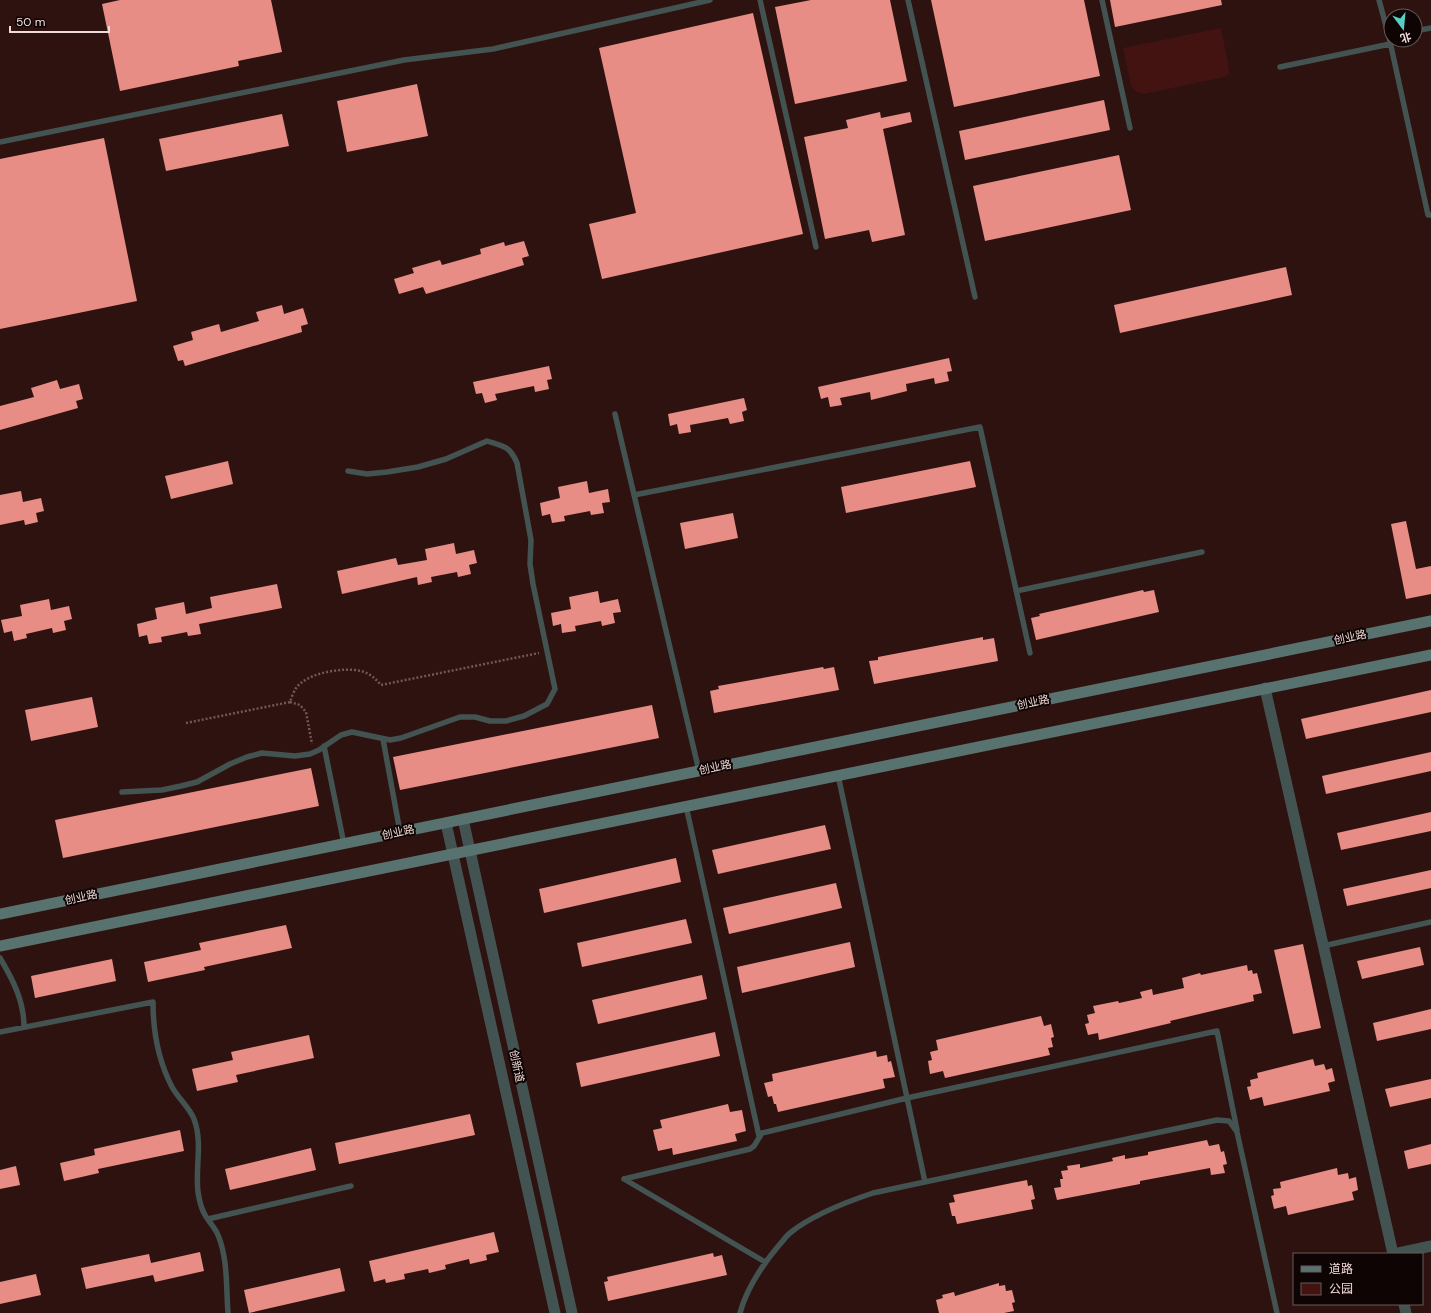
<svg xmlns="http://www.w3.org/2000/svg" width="1431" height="1313" font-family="'DM Sans','Noto Sans SC',sans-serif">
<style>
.green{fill:#431312}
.building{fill:#e78d85}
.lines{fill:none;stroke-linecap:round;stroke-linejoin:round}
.path{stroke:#715755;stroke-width:2.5;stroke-dasharray:2 2;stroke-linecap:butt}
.service{stroke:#435351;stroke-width:5.5}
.minor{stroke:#435351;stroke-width:11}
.tertiary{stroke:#435351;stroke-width:11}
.secondary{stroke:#58736f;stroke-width:11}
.labels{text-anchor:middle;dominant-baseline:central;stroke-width:4;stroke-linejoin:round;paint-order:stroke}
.street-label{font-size:11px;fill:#f1dbd9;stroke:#0e0403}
</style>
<rect width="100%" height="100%" fill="#2e1210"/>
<path class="green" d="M1221 28 1229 69V74L1224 77 1144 94 1135 91 1131 85 1123 48Z"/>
<path class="building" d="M120 0H271L282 52 238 61 239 66 120 91 102 4Z
M811 0H890L907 81 795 104 775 7Z
M931 0H1084L1100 76 954 107Z
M1110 0H1221L1222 5 1115 27Z
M753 13 803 234 602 279 589 224 636 213 599 48Z
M417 84 428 136 347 152 337 101Z
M1104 100 1110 130 965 160 959 131Z
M880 112 881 118 910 112 912 122 883 129 905 235 872 242 869 230 825 239 804 137 848 128 846 120Z
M282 114 289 146 166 171 159 139Z
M104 138 137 301 0 329V159Z
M1119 155 1131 210 985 241 973 186Z
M524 241 529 256 522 258 524 265 426 294 423 287 399 294 394 279 414 273 412 268 440 260 442 265 481 254 480 249 504 242 505 246Z
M1286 267 1292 295 1120 333 1114 305Z
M282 305 284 314 303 308 308 324 301 326 302 332 185 366 183 360 178 361 173 346 193 340 191 332 219 324 221 332 259 321 256 312Z
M949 358 952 371 947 372 949 381 935 384 934 378 906 384 907 391 871 400 870 392 840 398 842 405 830 407 828 397 821 399 818 387Z
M549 366 552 379 547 380 549 389 535 392 534 386 495 394 497 400 485 403 482 393 476 394 473 382Z
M57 380 60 389 79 384 83 399 76 401 78 408 0 430V406L34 397 31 388Z
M744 398 747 410 742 412 744 421 730 424 728 418 690 425 691 432 679 434 677 424 670 426 668 414Z
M228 461 233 484 171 499 165 476Z
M970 461 976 487 846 513 841 487Z
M587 481 589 493 608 489 610 502 602 503 604 513 591 515 590 511 564 516 565 521 552 523 550 514 542 516 540 503 560 498 558 487Z
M21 491 23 502 41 498 44 511 36 513 38 522 25 525 24 520 0 525V495Z
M733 513 738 538 685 549 680 523Z
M1406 521 1416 569 1431 566V594L1406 599 1391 524Z
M454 543 456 554 474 550 477 563 469 565 471 574 458 577 457 572 431 577 432 582 418 585 417 577 342 594 337 571 396 558 398 565 427 560 425 549Z
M277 584 282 608 199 624 201 634 188 636 187 632 161 637 162 642 149 644 147 635 139 637 137 624 157 619 155 608 184 602 186 614 212 608 210 597Z
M1143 590 1144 592 1154 590 1159 612 1036 640 1031 618 1040 616 1039 614Z
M598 591 600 603 618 599 621 612 613 613 615 623 602 626 601 621 575 626 576 631 562 633 561 624 553 626 551 613 571 609 569 597Z
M49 599 51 610 69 606 72 619 64 621 66 630 53 633 52 628 26 634 27 638 14 641 12 631 4 633 1 620 22 616 20 605Z
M983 637V640L994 638 998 661 874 684 869 661 878 660V657Z
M823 667 824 669 834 667 839 690 714 713 710 691 719 689 718 686Z
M1431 690V712L1306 739 1301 719Z
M92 697 98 727 31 741 25 710Z
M652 705 659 738 400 790 393 757Z
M1431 752V771L1326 794 1322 776Z
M311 768 319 806 63 858 55 820Z
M1431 812V831L1341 850 1337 833Z
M825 825 831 849 718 874 712 850Z
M676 858 681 882 544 913 539 889Z
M1431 870V888L1347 906 1343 889Z
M836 883 842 908 729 934 723 908Z
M686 919 692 943 582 967 577 943Z
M286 925 292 948 204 967 205 970 148 982 144 962 201 950 199 943Z
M850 942 855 967 742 993 737 967Z
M1303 944 1321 1028 1293 1034 1274 950Z
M1420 947 1424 965 1362 979 1357 961Z
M112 959 116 981 35 998 31 976Z
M1247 965 1248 971 1252 970 1253 974 1257 973 1262 993 1253 995 1254 1001 1170 1021 1171 1023 1099 1040 1098 1033 1088 1035 1085 1024 1089 1023 1087 1015 1095 1013 1093 1006 1118 1001 1119 1003 1142 998 1140 992 1152 989 1153 995 1184 988 1182 978 1200 973 1201 975Z
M702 975 707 999 598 1024 592 1000Z
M1431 1009V1029L1377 1041 1373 1023Z
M1041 1016 1044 1026 1051 1024 1054 1037 1051 1038 1053 1047 1048 1048 1050 1055 945 1078 943 1071 930 1074 928 1061 932 1060 930 1052 938 1050 936 1040Z
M715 1032 720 1056 581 1087 576 1063Z
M309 1035 314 1058 236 1075 238 1082 197 1091 192 1069 233 1060 231 1052Z
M876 1051 877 1057 887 1055 888 1062 891 1061 895 1077 883 1079 885 1088 778 1112 776 1104H774L772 1096 768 1097 764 1083 773 1081 772 1074Z
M1313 1059 1315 1066 1324 1064 1326 1070 1332 1068 1335 1081 1328 1083 1330 1091 1264 1106 1262 1097 1250 1100 1247 1087 1251 1086 1250 1080 1258 1078 1257 1073Z
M1431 1079V1098L1390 1107 1385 1089Z
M728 1104 730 1112 742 1110 746 1131 735 1134 737 1141 673 1155 672 1148 658 1151 653 1130 662 1128 660 1120Z
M470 1114 475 1135 339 1164 335 1143Z
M180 1130 184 1151 98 1169 99 1173 64 1181 60 1163 95 1155 94 1149Z
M1207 1140 1209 1146 1219 1144 1221 1152 1224 1151 1227 1164 1223 1165 1225 1173 1211 1175 1210 1168 1140 1181V1184L1057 1200 1054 1188 1061 1187 1060 1179H1063L1061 1171 1068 1170 1067 1166 1080 1164V1168L1113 1161 1112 1158 1125 1155V1159L1148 1155V1152Z
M1431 1144V1164L1408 1169 1404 1151Z
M311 1148 316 1170 230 1190 225 1169Z
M16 1166 20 1185 0 1189V1170Z
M1337 1168 1338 1175 1348 1173 1349 1179 1356 1177 1358 1190 1352 1192 1354 1200 1288 1215 1286 1206 1274 1209 1271 1196 1274 1195 1273 1189 1281 1188 1280 1182Z
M1027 1180 1028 1186 1032 1185 1035 1199 1031 1200 1033 1209 957 1224 955 1216H952L949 1203 955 1202 953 1195Z
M494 1232 499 1252 486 1255 487 1260 470 1264 469 1259 445 1265 446 1269 429 1273 428 1269 404 1274 405 1279 386 1283 385 1279 374 1282 369 1261Z
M200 1252 204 1271 155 1282 153 1275 86 1289 81 1268 149 1254 151 1263Z
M713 1253 714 1257 722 1255 727 1275 608 1301 604 1282 608 1281 607 1277Z
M340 1268 345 1291 249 1313 244 1290Z
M36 1274 41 1295 0 1304V1282Z
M999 1283V1286L1005 1285 1006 1291 1012 1290 1015 1302 1012 1303 1014 1311 1004 1313H939L936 1300 943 1298 942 1295 954 1292 955 1296Z"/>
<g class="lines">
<path class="path" d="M290 702 300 705 306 712 312 744
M186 723 290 702C292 696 295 687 301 683 314 672 345 667 361 671 369 673 375 678 381 685L539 653"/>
<path class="service" d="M760 0 816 247
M908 0 975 297
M1102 0 1130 128
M1379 0 1389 37
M1415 31 1431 28
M1391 37H1389L1428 215H1431
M1280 67 1390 44
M0 142 404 60 493 49 710 0
M615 414 699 771
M634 495 980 427 1030 653
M1016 591 1202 552
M383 739 400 832
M324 746 344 844
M838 775 925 1182
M122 792 162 790 181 786 197 782 230 764 247 757 262 753 295 756 310 754 319 750 341 735 352 732 390 740 401 738 460 717H475L490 721H506L524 716 547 704 555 689 533 584 530 564 531 540 517 463C510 446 503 446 487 441L446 459 418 467 387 472 367 474 348 471
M686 806 759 1136
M1323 946 1431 922
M0 958C13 980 24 1001 24 1027
M0 1032 153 1002C153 1030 158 1060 172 1087 178 1098 189 1107 194 1119 203 1143 195 1167 198 1192 199 1199 201 1208 205 1215 209 1222 215 1228 218 1235 228 1259 226 1287 228 1313
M624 1179 750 1149 754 1146 762 1133 907 1098 1217 1031 1237 1130
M624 1179 765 1262
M208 1219 351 1186
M740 1313C747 1287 763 1264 780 1244 783 1241 786 1236 790 1233 812 1215 846 1202 873 1193L1217 1120 1229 1121 1237 1132 1277 1313"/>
<path class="minor" d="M1265 688 1393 1254
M1394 1254 1431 1246
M1404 1304 1406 1313"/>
<path class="tertiary" d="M463 819 572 1313
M446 823 555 1313"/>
<path class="secondary" d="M0 914 1431 621
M0 946 1431 655"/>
</g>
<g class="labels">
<g class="street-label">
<text transform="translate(1350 637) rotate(-12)">创业路</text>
<text transform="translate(1033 702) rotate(-12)">创业路</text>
<text transform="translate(715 767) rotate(-12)">创业路</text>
<text transform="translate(398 832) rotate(-12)">创业路</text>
<text transform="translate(81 897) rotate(-12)">创业路</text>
<text transform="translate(517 1066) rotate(78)">创新道</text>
</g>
</g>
<rect x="1293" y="1253" width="130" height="52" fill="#0e0403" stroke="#695a59"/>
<rect x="1301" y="1266" width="20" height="6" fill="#58736f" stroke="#695a59"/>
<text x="1329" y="1273" font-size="12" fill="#f1dbd9">道路</text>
<rect x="1301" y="1283" width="20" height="12" fill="#431312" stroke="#695a59"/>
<text x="1329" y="1293" font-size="12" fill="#f1dbd9">公园</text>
<g transform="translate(1403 28) rotate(164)"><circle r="19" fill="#0e0403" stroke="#695a59"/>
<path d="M0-3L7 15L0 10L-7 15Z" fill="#57cec2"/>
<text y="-6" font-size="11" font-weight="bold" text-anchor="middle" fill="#f1dbd9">北</text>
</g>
<path d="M10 26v6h99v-6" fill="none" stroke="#f1dbd9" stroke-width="2"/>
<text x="16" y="26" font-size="12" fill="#f1dbd9" stroke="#0e0403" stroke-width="3" paint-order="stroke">50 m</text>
</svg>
